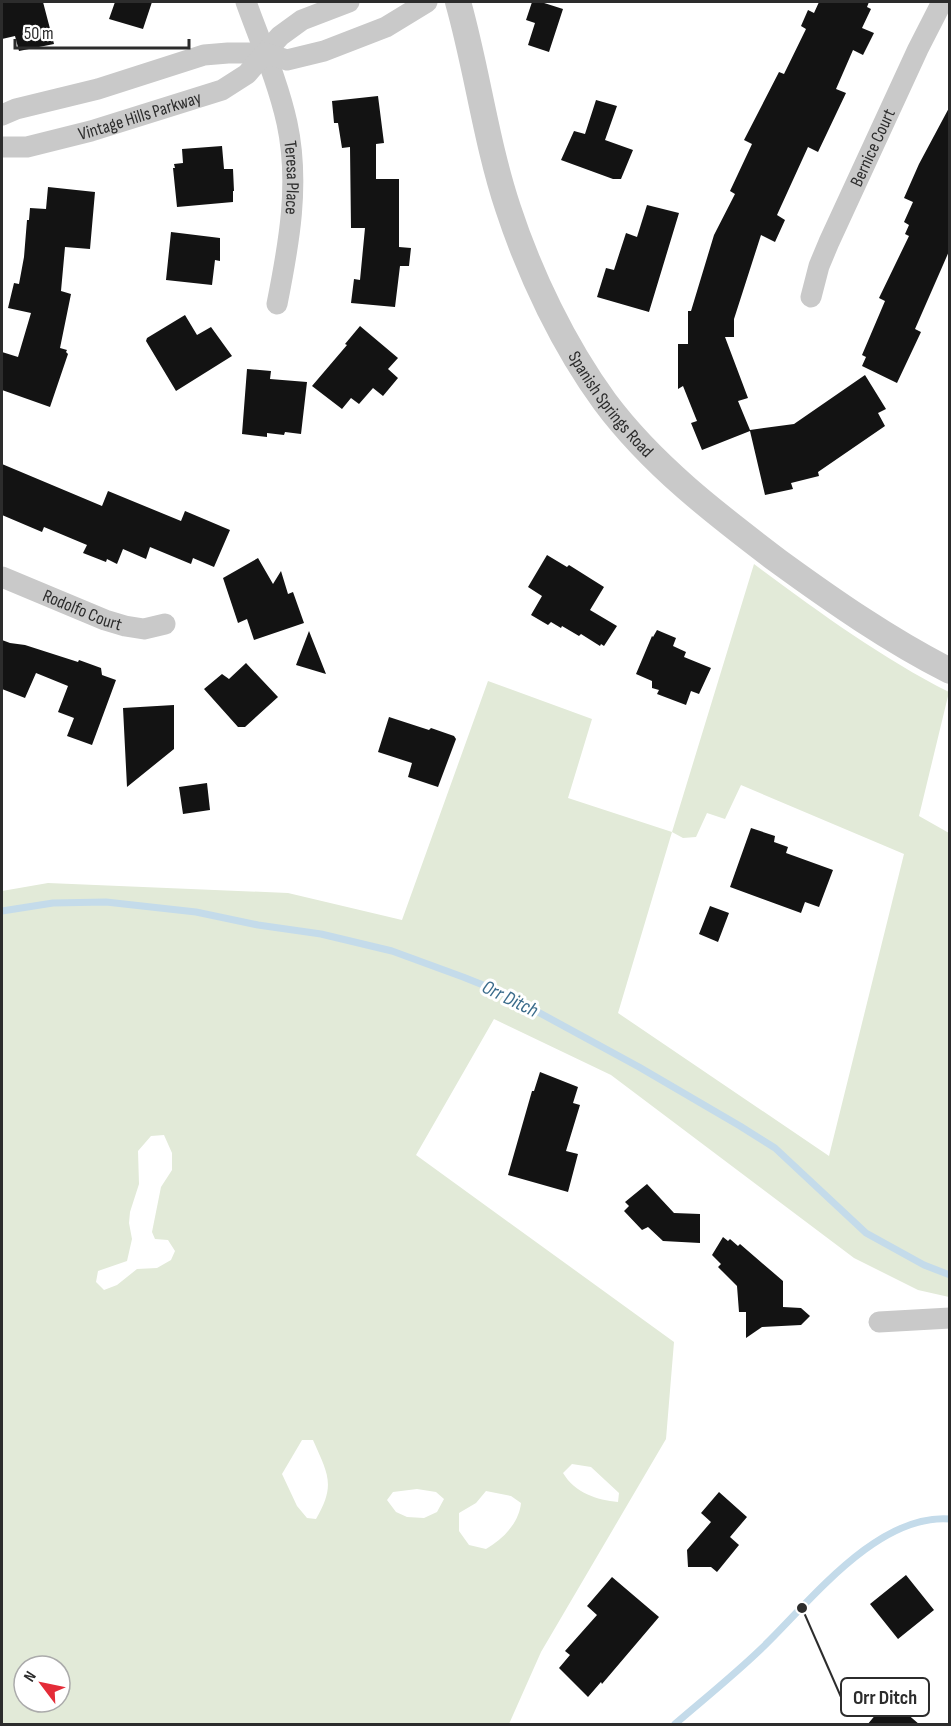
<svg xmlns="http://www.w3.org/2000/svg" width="951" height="1726" font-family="'Sofia Sans Condensed',sans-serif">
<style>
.green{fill:#e2ead8;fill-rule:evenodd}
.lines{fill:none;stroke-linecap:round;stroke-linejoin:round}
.stream{stroke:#c4dbea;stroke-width:7}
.building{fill:#131313}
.minor{stroke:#c9c9c9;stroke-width:21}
.tertiary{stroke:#c9c9c9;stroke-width:26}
.labels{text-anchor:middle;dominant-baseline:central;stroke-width:6;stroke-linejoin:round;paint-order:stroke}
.street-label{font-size:18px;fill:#2c2c2c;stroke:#fff}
.water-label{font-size:20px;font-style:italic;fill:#3b6c8c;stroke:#fff}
.leader{fill:none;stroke:#2c2c2c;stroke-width:2}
.callout-dot{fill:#2c2c2c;stroke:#fff;stroke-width:2}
.callout{fill:#fff;stroke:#2c2c2c;stroke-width:2}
.callout-label{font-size:20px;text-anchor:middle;font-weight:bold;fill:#2c2c2c}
</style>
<rect width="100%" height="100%" fill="#fff"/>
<path class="green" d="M754 564C816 610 880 657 949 692L919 816 949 833V1297L918 1290 854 1258 611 1075 494 1019 416 1155 674 1342 666 1439 541 1652 509 1724H2V891L48 883 288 893 402 920 488 681 592 719 568 798 672 832ZM741 785 904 854 829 1156 618 1013 672 832 683 838 696 837 707 813 725 819ZM164 1135 172 1153V1170L161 1187 152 1232 155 1239 168 1240 175 1251 171 1260 157 1268 137 1269 117 1285 104 1290 96 1282 98 1271 127 1261 132 1239 129 1223 130 1212 139 1184 138 1151 151 1136ZM302 1440H313C328 1474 336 1485 316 1519L307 1518 297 1506 282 1474ZM572 1464 591 1467 619 1493 618 1502C597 1500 575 1493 563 1473ZM417 1489 436 1492 444 1499 437 1512 424 1518 407 1517 396 1512 387 1500 393 1492ZM486 1491 511 1496 521 1503C519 1523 503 1539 486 1549L469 1545 459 1531V1513L476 1503ZM24 1666H60V1702H24Z"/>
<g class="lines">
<path class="stream" d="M2 911 53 903 106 902 196 912 258 925 321 934 392 951 463 977 503 993 639 1067 740 1126 775 1148 866 1233 924 1265 950 1275
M675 1724C704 1699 734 1675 762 1648 809 1603 877 1513 950 1519"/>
</g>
<path class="building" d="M2 2H43L54 44 19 51 15 36 2 39Z
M115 2H152L143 29 109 19Z
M532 2H541L563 9 549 52 528 45 535 23 526 20Z
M819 2H869L867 7 871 9 862 28 874 33 863 55 853 50 836 89 846 93 818 152 808 147 777 215 785 220 775 242 761 235 734 319V337H725L748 398 738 401 750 430 794 424 865 375 886 409 878 413 885 426 818 472 819 476 791 483 793 489 765 495 750 431 702 450 691 423 697 421 683 386 678 389V344H688V311H691L714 235 735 194 730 191 752 144 744 140 779 72 784 74 806 29 801 26 808 10 814 13Z
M378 96 384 143 376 144V179H399V247L411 248 409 266H400L395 307 351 303 354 279 360 280 365 228H351L350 147 342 148 338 123H334L332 101Z
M596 100 617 106 605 140 633 150 621 179H613L561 160 574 131 585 134Z
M950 106V249L915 329 921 332 897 383 862 366 866 357 862 355 885 301 879 298 909 236 905 234 909 225 904 222 913 202 904 198 919 164Z
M222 146 224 169H233L234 191H233V202L177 207 173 168H175L174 164 183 163 182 149Z
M48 187 95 192 90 249 65 247 61 291 71 294 60 348 67 350 66 352 68 354 50 407 2 390V352L18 357 31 313 8 308 14 283 19 284 24 257 27 220H29L30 208 46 209Z
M647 205 679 213 649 312 597 297 606 268 614 270 626 233 637 237Z
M171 232 220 238V261L215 260 212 285 166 280Z
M185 315 197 335 211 327 232 356 176 391 146 341 147 338Z
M360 326 398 358 388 369 398 378 383 396 373 388 359 404 351 398 342 409 312 386 347 345 345 344Z
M247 369 271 371 270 379 307 382 301 434 285 432 284 435 267 433V437L242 434Z
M2 464 102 506 108 491 181 521 185 511 230 530 214 567 193 558 191 564 150 547 146 559 123 549 117 564 107 559 106 562 83 553 87 545 44 527 42 532 2 515Z
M547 555 567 567 569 565 604 587 590 610 617 626 604 646 601 644 600 646 581 634 579 636 562 626 561 628 551 622 548 625 531 615 542 596 528 587Z
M258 558 273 584 281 571 288 594 293 592 304 623 254 640 247 619 238 623 223 578Z
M657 630 676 638 673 646 686 652 684 657 711 668 699 694 691 691 686 705 657 694 659 690 652 688V681L636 674 652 636 653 637Z
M309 631 326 674 296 665Z
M2 640 10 643 25 645 78 662 79 660 101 668 102 675 116 680 92 745 67 736 74 718 58 712 68 686 36 673 25 698 2 689Z
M246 663 278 697 245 727H238L204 689 222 674 229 679Z
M174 705V749L127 787 123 708Z
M389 717 429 730 431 728 454 736 456 739 438 787 408 777 412 763 378 752Z
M207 783 210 810 183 814 179 787Z
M751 828 775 836 774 842 788 847 786 853 833 870 819 907 805 902 801 913 730 887Z
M710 906 729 913 718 942 699 934Z
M540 1072 578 1087 573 1103 580 1105 566 1151 578 1154 568 1192 508 1175 532 1091H534Z
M647 1184 674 1213 700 1214V1243L663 1241 648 1227 642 1230 624 1211 629 1206 625 1202Z
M723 1237 728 1241 730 1239 738 1246 740 1244 783 1281V1307L801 1308 810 1316 801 1325 762 1327 746 1338V1312H739L737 1286 718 1267 721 1264 712 1255Z
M719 1492 747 1517 730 1537 739 1545 717 1572 711 1567H688L687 1550 711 1522 701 1513Z
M906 1575 934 1610 898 1639 870 1604Z
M612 1577 659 1617 602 1684 601 1682 588 1697 559 1668 570 1655 565 1651 597 1615 587 1606Z
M892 1695 908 1709 905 1712 920 1725H867Z"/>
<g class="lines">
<g class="minor">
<path id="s1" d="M246 2C260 41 278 82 287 123 300 183 289 244 277 304"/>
<path d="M2 115 16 109 98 89 204 55 228 53H265L280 36 302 20 349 2"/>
<path id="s2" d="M2 147H27L91 131 222 90 247 74 265 53 287 60 324 51 386 27 427 2"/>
<path id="s3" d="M811 297 819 266 829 242 918 49 942 2"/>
<path id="s4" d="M2 577 105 620 125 626 144 629 165 624"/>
<path d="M879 1322 950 1318"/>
</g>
<path class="tertiary" id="s5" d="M458 2C477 69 486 142 508 208 530 275 564 346 605 402 652 465 716 514 778 561 833 601 889 640 950 671"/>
</g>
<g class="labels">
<g class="street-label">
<text stroke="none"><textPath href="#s2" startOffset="142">Vintage Hills Parkway</textPath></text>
<text stroke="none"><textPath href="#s3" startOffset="162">Bernice Court</textPath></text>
<text stroke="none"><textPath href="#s1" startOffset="183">Teresa Place</textPath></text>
<text stroke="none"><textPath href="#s5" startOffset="435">Spanish Springs Road</textPath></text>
<text stroke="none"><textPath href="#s4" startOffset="87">Rodolfo Court</textPath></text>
</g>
<g class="water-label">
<text transform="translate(510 999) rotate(26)">Orr Ditch</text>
</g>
</g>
<path class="leader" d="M802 1608L841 1697"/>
<circle class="callout-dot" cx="802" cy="1608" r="6"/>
<rect class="callout" x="841" y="1678" width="88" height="38" rx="6"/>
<g class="callout-label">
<text x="885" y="1704">Orr Ditch</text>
</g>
<rect width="951" height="1726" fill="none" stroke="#2c2c2c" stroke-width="6"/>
<g transform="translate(42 1684) rotate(302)"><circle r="28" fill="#ffffff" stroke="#ababab" stroke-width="1.5"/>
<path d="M0-4.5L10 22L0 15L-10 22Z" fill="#e42c38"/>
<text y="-9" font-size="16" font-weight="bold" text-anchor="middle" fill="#2c2c2c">N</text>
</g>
<path d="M15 39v9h174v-9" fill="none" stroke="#2c2c2c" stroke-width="3"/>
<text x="24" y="39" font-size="18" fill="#2c2c2c" stroke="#ffffff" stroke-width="4.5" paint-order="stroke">50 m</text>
</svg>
